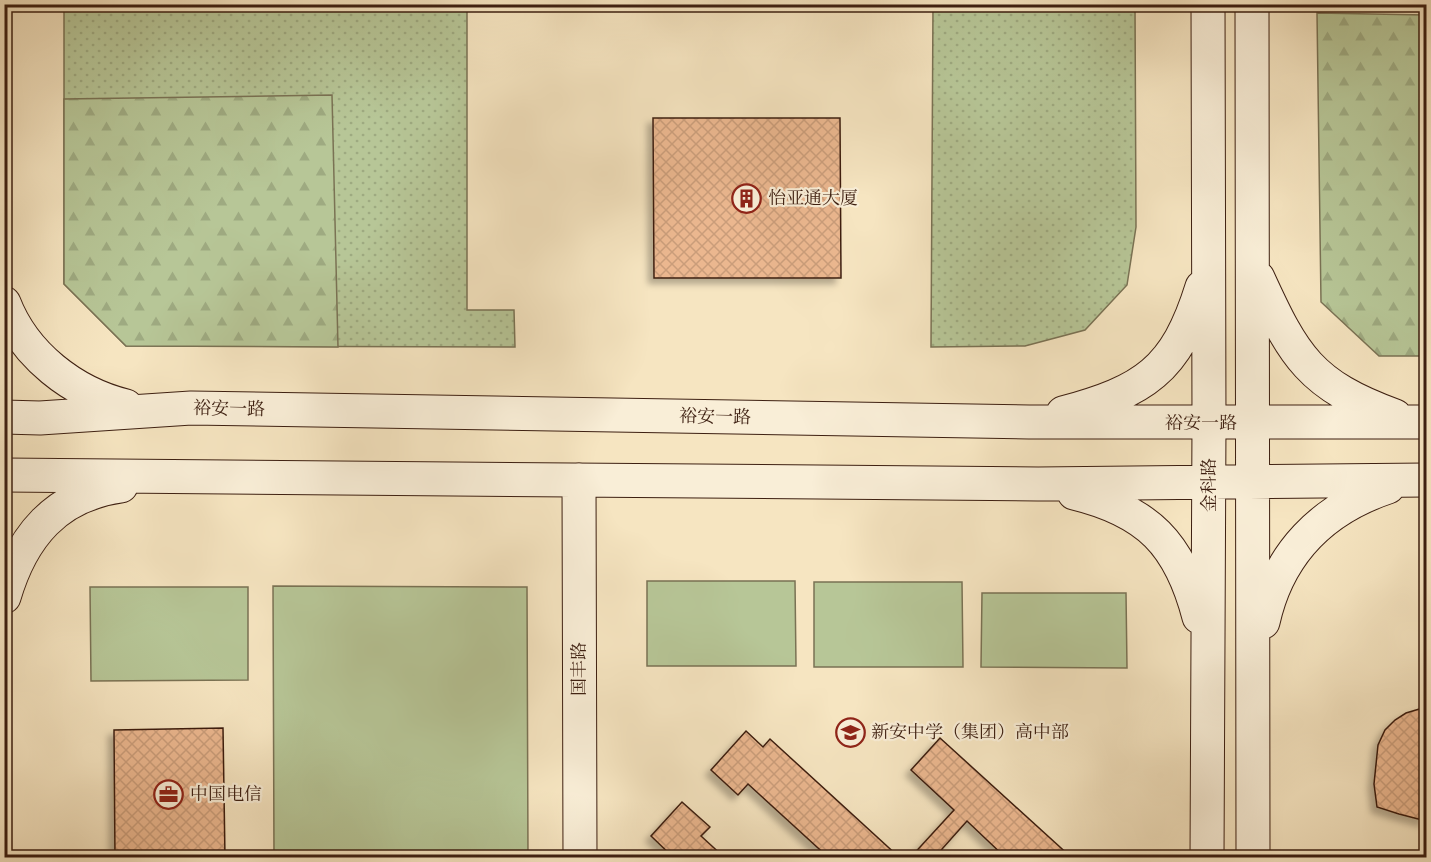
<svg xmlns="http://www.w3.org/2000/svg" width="1431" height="862" font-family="Cardo,'Noto Serif SC',serif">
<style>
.green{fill:url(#green-dots);stroke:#7a7254;stroke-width:1.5}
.forest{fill:url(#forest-firs);stroke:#7a7254;stroke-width:1.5}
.pitch{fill:#b7c697;stroke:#7a7254;stroke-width:1.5}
.building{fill:url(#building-cross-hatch);stroke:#3d1f11;stroke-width:1.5;filter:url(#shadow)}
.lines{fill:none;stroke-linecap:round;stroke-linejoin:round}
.secondary-casing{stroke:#3d1f11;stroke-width:35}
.secondary{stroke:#f9eed7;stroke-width:33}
.labels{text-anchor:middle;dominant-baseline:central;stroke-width:4.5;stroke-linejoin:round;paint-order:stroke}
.poi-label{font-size:18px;fill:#3d1f11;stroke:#f9eed7;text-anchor:start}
.street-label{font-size:18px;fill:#3d1f11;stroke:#f9eed7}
</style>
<defs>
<pattern id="green-dots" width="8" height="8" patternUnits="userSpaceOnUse" patternTransform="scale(1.5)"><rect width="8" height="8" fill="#b7c697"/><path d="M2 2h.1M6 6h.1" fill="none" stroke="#9eaa81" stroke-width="1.8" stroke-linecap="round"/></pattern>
<pattern id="forest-firs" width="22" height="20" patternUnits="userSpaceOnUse" patternTransform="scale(1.5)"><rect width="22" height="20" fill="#b7c697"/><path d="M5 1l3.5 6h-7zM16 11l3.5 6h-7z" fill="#9eaa81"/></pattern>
<pattern id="building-cross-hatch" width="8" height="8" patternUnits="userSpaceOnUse" patternTransform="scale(1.5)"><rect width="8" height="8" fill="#ebb78f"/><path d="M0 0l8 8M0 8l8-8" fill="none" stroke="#ca9d7a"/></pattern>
<filter id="shadow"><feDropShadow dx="-5.5" dy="5.5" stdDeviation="3" flood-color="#0004"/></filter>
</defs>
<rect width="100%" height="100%" fill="#f6e5c1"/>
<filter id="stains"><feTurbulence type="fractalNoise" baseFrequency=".00333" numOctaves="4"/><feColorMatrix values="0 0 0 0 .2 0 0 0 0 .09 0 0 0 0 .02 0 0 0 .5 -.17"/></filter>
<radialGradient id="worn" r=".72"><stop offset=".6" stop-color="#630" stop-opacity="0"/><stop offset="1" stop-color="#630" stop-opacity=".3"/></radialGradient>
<path class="green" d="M64 5H467V310H514L515 347 126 346 64 284Z
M933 5H1135L1136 227 1127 285 1085 330 1025 346 931 347Z"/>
<path class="forest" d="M1317 13 1426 15V356H1379L1321 302Z
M332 95 338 347 126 346 64 284V99Z"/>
<path class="pitch" d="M647 581H795L796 666H647Z
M814 582H962L963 667H814Z
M273 586 527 587 528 857H274Z
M90 587H248V680L91 681Z
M982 593H1126L1127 668 981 667Z"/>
<path class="building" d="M653 118H840L841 278H654Z
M1426 707V821L1399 814 1377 807 1374 784 1378 745 1385 730 1395 720 1406 713Z
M223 728 225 858H115L114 730Z
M746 731 763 747 770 739 900 858H829L748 784 738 795 711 770Z
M940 738 1072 858H1006L967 821 934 858H910L954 810 911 770Z
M682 802 710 827 701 836 725 858H674L651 836Z"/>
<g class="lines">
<defs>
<path id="secondary" d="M1252 4 1253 858
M1258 278C1294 357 1310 385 1395 416
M4 303C24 355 73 393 126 406
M1063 413C1144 391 1176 371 1202 287
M4 417 40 418 191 408 1029 422H1426
M4 475 1038 484 1426 480
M579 480 580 858
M1074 493C1148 511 1180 544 1199 617
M4 597C22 536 56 495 121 486
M1263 622C1278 554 1322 509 1388 487
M1207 858 1209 423 1208 4"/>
</defs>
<use href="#secondary" class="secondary-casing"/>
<use href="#secondary" class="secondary"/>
</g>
<defs>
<symbol id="building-ring" viewBox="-11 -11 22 22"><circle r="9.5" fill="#f9eed7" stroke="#8f2418" stroke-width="1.5"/><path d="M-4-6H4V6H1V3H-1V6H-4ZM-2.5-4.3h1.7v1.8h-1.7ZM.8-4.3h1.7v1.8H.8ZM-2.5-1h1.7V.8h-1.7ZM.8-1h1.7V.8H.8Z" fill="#8f2418"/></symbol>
<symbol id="school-ring" viewBox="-11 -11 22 22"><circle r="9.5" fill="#f9eed7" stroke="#8f2418" stroke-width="1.5"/><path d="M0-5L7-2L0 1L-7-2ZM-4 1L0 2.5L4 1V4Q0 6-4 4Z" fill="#8f2418"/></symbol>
<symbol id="office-ring" viewBox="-11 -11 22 22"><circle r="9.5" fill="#f9eed7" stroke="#8f2418" stroke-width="1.5"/><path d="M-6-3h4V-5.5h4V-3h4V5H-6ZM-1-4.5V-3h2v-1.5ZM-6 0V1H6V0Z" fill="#8f2418"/></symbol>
</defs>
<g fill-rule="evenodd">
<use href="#building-ring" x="730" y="182" width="33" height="33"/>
<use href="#school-ring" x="834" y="716" width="33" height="33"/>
<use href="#office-ring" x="152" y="778" width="33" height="33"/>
</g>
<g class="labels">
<g class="poi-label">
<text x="768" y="198">怡亚通大厦</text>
<text x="871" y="732">新安中学（集团）高中部</text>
<text x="190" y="794">中国电信</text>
</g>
<g class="street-label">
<text transform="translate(229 409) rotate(1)">裕安一路</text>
<text transform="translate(715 417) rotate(1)">裕安一路</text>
<text x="1201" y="423">裕安一路</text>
<text transform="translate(1209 485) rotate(-90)">金科路</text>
<text transform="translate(579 669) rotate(-90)">国丰路</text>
</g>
</g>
<rect width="1431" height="862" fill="none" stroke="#f6e5c1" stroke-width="24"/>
<rect x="6" y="6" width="1419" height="850" fill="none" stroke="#3d1f11" stroke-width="3"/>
<rect x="12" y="12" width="1407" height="838" fill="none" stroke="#3d1f11" stroke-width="1.5"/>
<rect width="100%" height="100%" filter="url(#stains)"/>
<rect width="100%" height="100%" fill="url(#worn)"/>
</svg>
